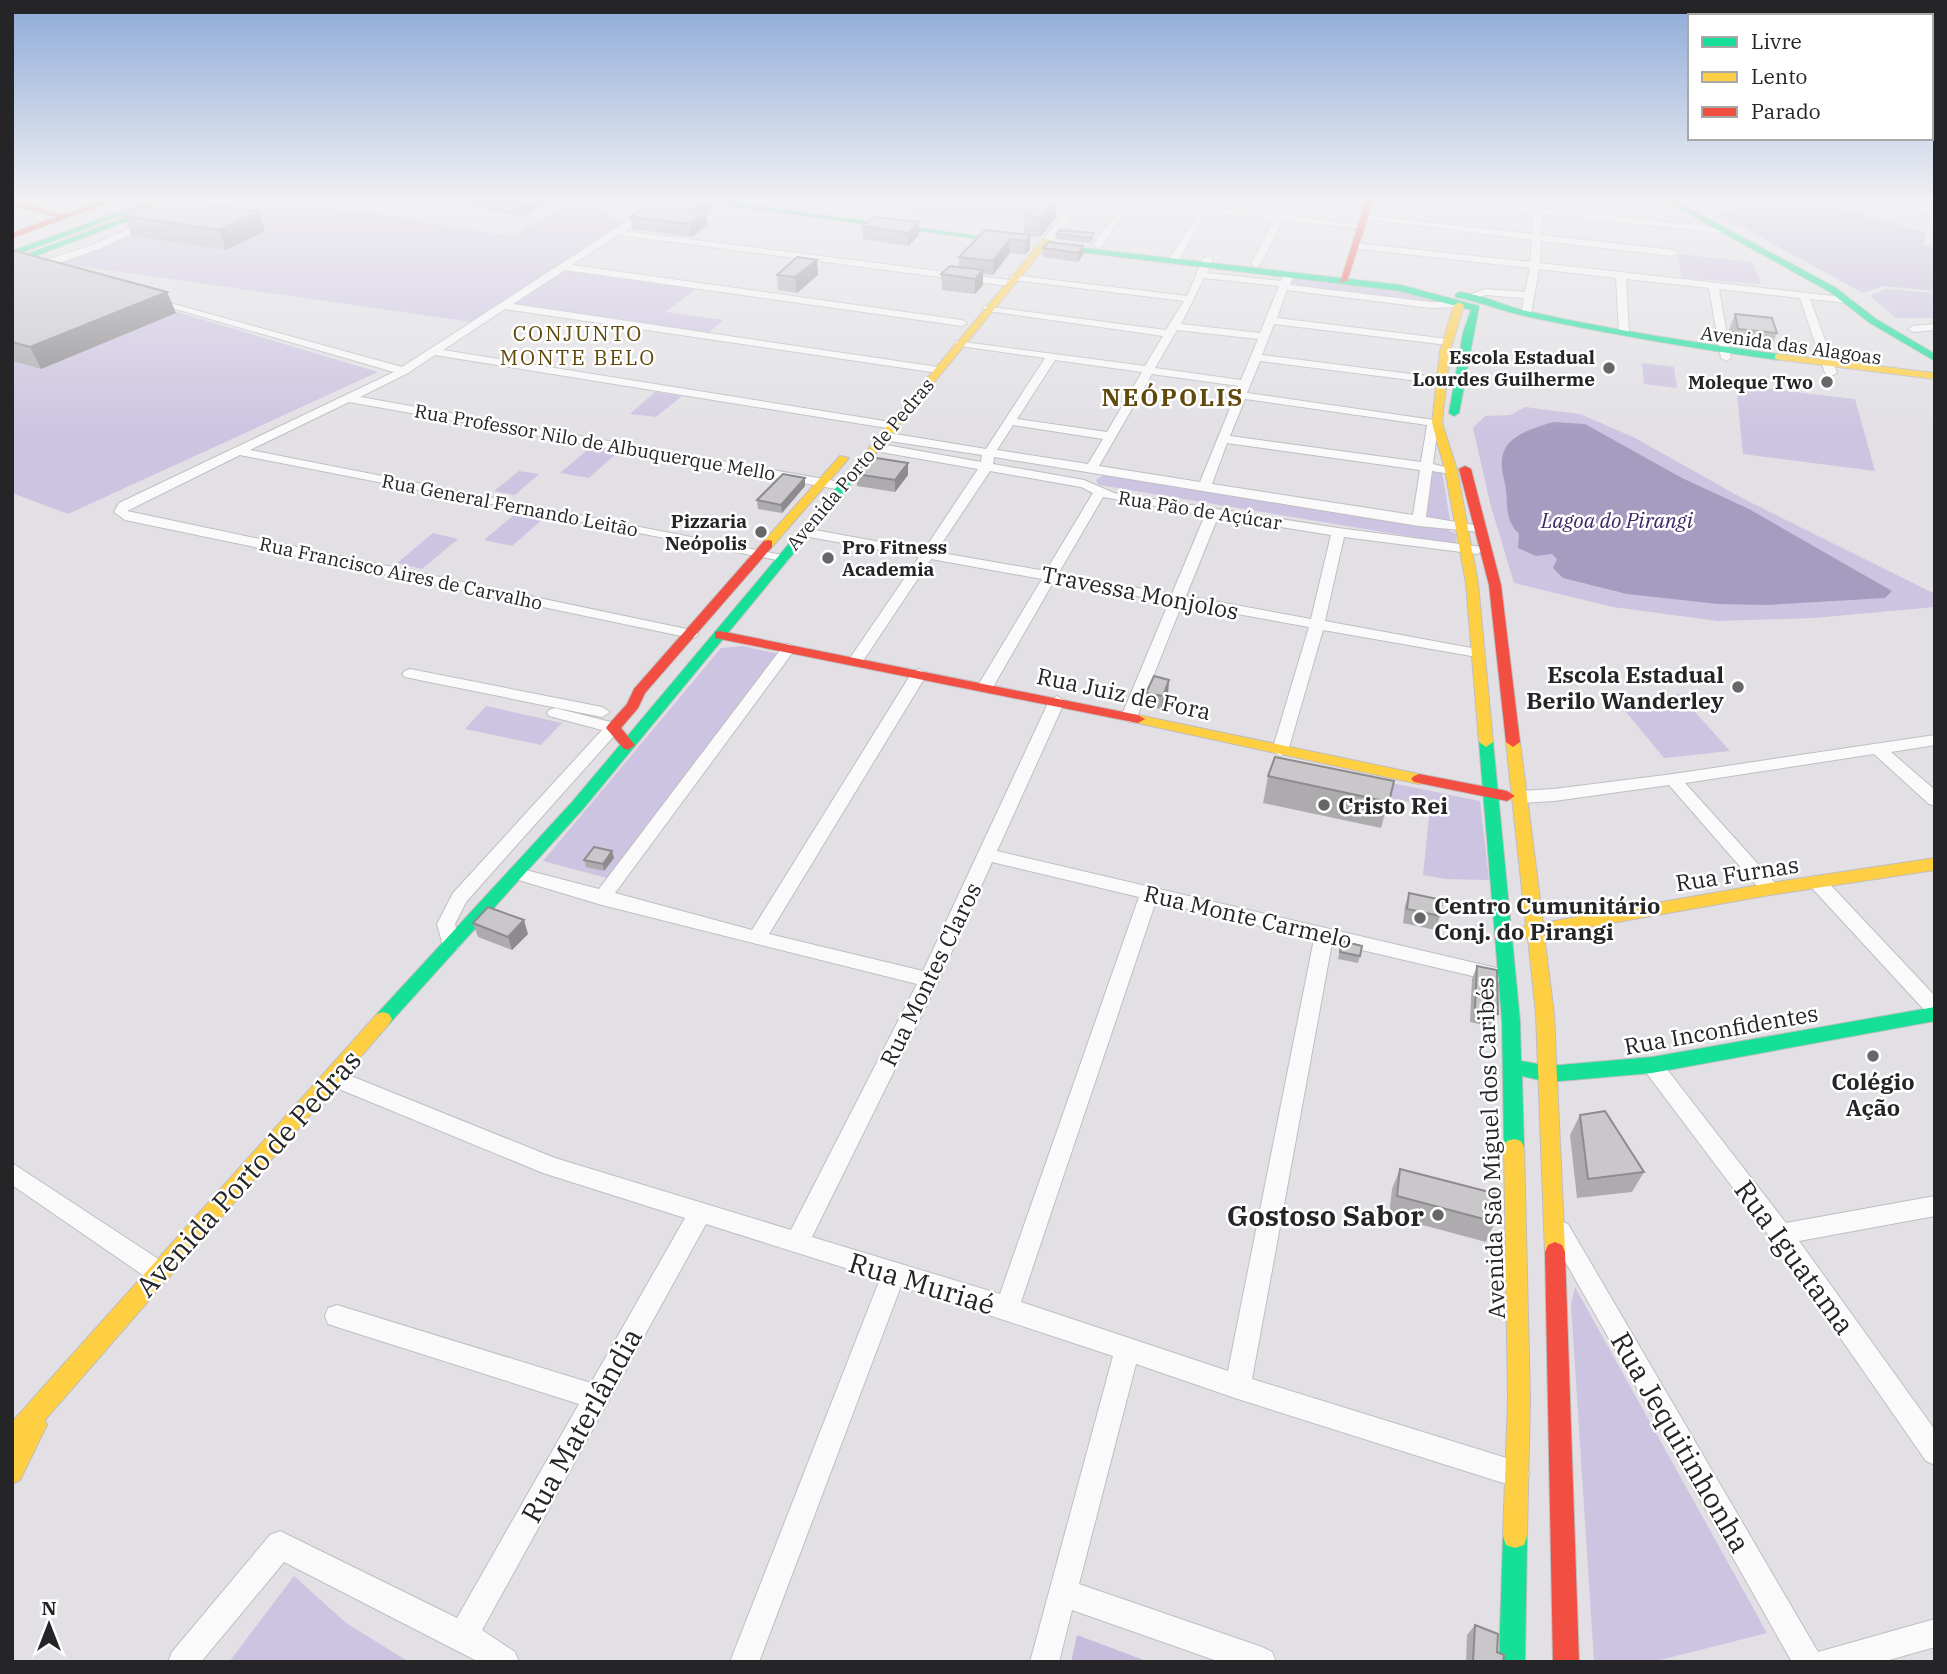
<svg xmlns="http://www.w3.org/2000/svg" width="1947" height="1674" font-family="'IBM Plex Serif',serif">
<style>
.green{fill:#ccc4e1}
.forest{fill:#c5bddb}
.water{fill:#a69cc0}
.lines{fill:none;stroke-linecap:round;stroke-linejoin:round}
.street-casing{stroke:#bfbec1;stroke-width:2}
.fast-casing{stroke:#bfbec1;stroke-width:2}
.slow-casing{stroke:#bfbec1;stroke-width:2}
.jam-casing{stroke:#bfbec1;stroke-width:2}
.street{fill:#fbfafb;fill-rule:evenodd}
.fast{fill:#16e098;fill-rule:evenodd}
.slow{fill:#ffcf43;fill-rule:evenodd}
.jam{fill:#f24e42;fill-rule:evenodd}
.wall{fill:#adabae}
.shaded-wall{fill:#8d8b8d}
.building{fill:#c9c7ca;stroke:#8d8b8d;stroke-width:2}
.poi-dot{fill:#676669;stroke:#fff;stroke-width:2.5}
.labels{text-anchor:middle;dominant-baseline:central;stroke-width:5;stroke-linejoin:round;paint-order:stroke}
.far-street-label{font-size:19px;fill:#252527;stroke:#fff}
.far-poi-label{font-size:19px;font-weight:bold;fill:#252527;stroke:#fff;text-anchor:end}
.far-neighbourhood-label{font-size:21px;letter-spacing:2px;fill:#60490b;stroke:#fff}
.far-water-label{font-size:21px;font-style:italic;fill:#3c2765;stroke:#fff}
.street-label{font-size:23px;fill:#252527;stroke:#fff}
.poi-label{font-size:23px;font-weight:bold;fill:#252527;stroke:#fff;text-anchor:start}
.far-district-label{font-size:24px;font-weight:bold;letter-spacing:2px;fill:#60490b;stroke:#fff}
.near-street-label{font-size:28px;fill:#252527;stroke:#fff}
.near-poi-label{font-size:28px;font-weight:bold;fill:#252527;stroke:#fff;text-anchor:end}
</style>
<rect width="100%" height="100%" fill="#e2e0e4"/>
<path class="green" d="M227 199H257L410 218 416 219 413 221 514 236 568 203 590 205 621 224 473 322 58 263 116 239 132 236 226 250 204 206Z
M863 199H1061L1054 206C1036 208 1017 215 1000 216 954 217 908 212 863 203Z
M1678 254 1753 262 1761 284 1681 278Z
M564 271 695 289 666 312 723 320 708 333 512 305Z
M1291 279 1409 291 1440 303 1299 285 1292 283Z
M1885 289 1935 293V318H1896L1870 296Z
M177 312 378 372 68 514 12 493V361L41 369Z
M1642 363 1674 367 1677 388 1644 384Z
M1736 385 1855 399 1875 471 1743 454Z
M655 392 682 396 656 417 630 414Z
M1525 407 1580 414 1635 438 1742 498 1935 594V607L1814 618 1718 621 1613 607 1514 583 1490 503 1473 428 1485 416 1510 415Z
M591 447 619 451 589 478 560 473Z
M519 471 539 474 515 495 494 491Z
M1429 471 1442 472 1450 520 1426 517Z
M1105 474 1444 528 1456 534V544L1099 485 1096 480Z
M515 514 544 518 512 546 484 540Z
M433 533 458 539 422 569 397 563Z
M743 646 779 654 607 878 543 861 721 648Z
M1679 694 1730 751 1664 758 1616 700Z
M486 706 562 723 541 745 465 729Z
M1362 777 1480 801 1489 880 1445 879 1423 875 1430 807 1360 791Z
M1575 1287 1767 1633 1652 1662H1594L1571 1304Z
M294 1576 346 1623 409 1662H229Z"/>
<path class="forest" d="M1742 199H1802L1926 232 1923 246 1935 247V291L1884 286 1863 293 1717 213 1735 209 1730 204 1743 202Z
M1077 1635 1149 1662H1071Z"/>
<path class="water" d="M1553 422 1585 424 1682 478 1749 509 1892 591 1885 598 1766 605 1718 604 1627 594 1563 578 1553 568 1557 559 1552 554 1536 556 1518 548 1519 534C1503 518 1509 503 1505 484 1502 470 1498 456 1509 443 1519 432 1540 426 1553 422Z"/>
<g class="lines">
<defs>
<path id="street" d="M194 199H206L99 249 56 264 32 269 27 266 92 245Z
M661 199H671L625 231 1009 280 1014 283 1009 286 618 235 572 265 962 320 967 323 962 326 565 270 513 304 938 367 943 370 938 373 505 309 443 350 897 423V427L893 429 435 355 408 373 360 397 846 483 848 486 842 490 349 402 250 450 782 555 789 559 787 562 240 455 127 511 691 630 698 634 696 637 691 638 125 520 114 512 119 503 394 372 148 301V297L402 367Z
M1077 199H1086L1050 242H1044V238Z
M1100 199H1131L1202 207 1209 199 1213 202 1210 208 1277 214 1285 199H1293L1285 215 1365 226 1361 229 1283 220 1261 264 1256 267 1251 264 1274 220 1207 212 1178 261 1173 264 1168 261 1199 212 1131 204 1101 247 1098 248 1093 245 1123 204Z
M1417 199H1448L1723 228V232L1720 233 1542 214 1541 235 1673 250 1678 253 1673 256 1541 241 1540 263 1851 298 1852 300 1847 303 1810 299 1837 373 1831 376 1825 373 1800 298 1719 289 1731 358 1726 361 1721 358 1709 288 1626 279 1629 332 1624 335 1619 332 1616 278 1539 269 1531 314 1526 317 1521 314 1524 298 1486 295 1473 298 1468 295 1486 289 1525 292 1530 268 1352 248V244L1355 243 1530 262 1532 240 1360 218 1364 215 1532 234 1533 213Z
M1896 199H1904V202L1935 209V215L1896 205Z
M1208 256 1213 259 1207 273 1281 281 1286 272 1289 271 1294 274 1290 285 1431 302H1461V306L1457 307 1431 308 1287 290 1277 318 1448 339 1453 342 1448 345 1274 324 1262 355 1442 378 1448 381 1442 384 1260 361 1247 393 1441 421 1443 423 1438 426 1433 464 1457 470 1451 474 1432 471 1426 517 1480 526V532L1419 526 994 457 993 464 1084 480 1114 493 1338 528 1482 547 1484 550 1477 554 1344 537 1325 621 1477 649 1484 653 1482 656 1477 657 1323 630 1288 751 1280 756 1272 751 1309 627 1182 604 1137 717 1129 722 1121 717 1169 602 1054 581 993 687 985 692 977 687 1042 579 931 559 861 664H851L848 661 919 557 804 536 797 532 804 528 924 550 978 469 875 451 869 447 875 443 981 462 982 455 883 440 877 436 883 432 986 449 1045 358 960 346 955 343 956 341 1145 366 1163 336 988 311 983 308 984 306 1166 330 1184 301 1014 280 1009 277 1011 275 1187 296 1203 259ZM1204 278 1279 286 1260 333 1181 324ZM1177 330 1258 339 1241 380 1155 368ZM1055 360 1142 372 1107 432 1017 419ZM1152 374 1239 386 1200 482 1099 466ZM1245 399 1427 425 1421 462 1230 436ZM1013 425 1103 439 1088 464 997 450ZM1227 443 1420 470 1413 515 1212 484ZM990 471 1081 487 1093 493 1046 571 936 552ZM1103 497 1205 515 1172 594 1058 574ZM1218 517 1331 535 1311 619 1186 596Z
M1935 324V330L1913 332 1908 329 1913 326Z
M789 644 796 648 615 893 752 930 911 674 919 669 927 674 769 934 923 971 1049 701 1057 696 1065 701 997 851 1505 970 1508 975 1505 980 1498 982 1332 943 1252 1379 1516 1461 1525 1465 1529 1474 1525 1483 1516 1487 1238 1399 1136 1364 1079 1584 1262 1647 1272 1652 1276 1662H1220L1072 1610 1059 1662H1030L1113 1356 901 1286 759 1662H730L880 1279 706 1224 482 1630 515 1652 519 1662H479L284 1562 201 1662H168L172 1652 270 1535 280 1531 457 1618 579 1404 337 1327 328 1324 325 1316 328 1308 337 1305 591 1383 685 1218 543 1173 327 1084 324 1078 327 1072 334 1070 341 1072 555 1158 791 1230 917 984 602 905 512 878 509 874 512 870 518 868 599 889 784 645ZM992 862 1139 897 1000 1294 812 1237 939 980ZM1156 901 1314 939 1228 1371 1021 1302Z
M410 669 602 707 610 712 602 717 405 677 402 674 405 671Z
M555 708 619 724 621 728 466 902 455 924 460 944 458 949H444L437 924 453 893 602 730 549 716 547 713 549 710Z
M1935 735V745L1891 752 1935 790V806L1929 804 1874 754 1685 783 1776 884 1779 889 1776 894H1764L1669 785 1554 801 1518 803 1510 797 1518 791 1554 789 1673 774Z
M1817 876 1823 877 1935 996V1017L1928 1014 1811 887 1808 882 1811 877Z
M1652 1057 1659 1059 1786 1223 1935 1196V1216L1799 1241 1935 1430V1465L1926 1461 1773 1241 1645 1071 1642 1065 1645 1059Z
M12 1163 166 1264 170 1272 166 1280 158 1283 150 1280 12 1185Z
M1560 1221 1568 1224 1818 1652 1935 1619V1647L1882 1662H1792L1552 1238 1548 1231 1552 1224Z"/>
<path id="fast" d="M154 199H166L12 256V251Z
M173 199H185L12 265V260Z
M678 199H702L1014 241 1010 243Z
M1662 199H1672L1836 288 1876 319 1935 354V361L1870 323 1830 292Z
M1049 244 1401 285 1479 306 1459 413 1454 416 1449 413 1463 333 1471 310 1400 291 1046 248 1045 246Z
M1459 292C1484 295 1506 307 1531 312 1612 330 1695 343 1778 354L1783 357 1778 360C1696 349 1615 335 1534 318 1507 313 1482 302 1456 297L1455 295Z
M849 476 853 477V481L583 809 389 1024 383 1026 377 1024 374 1019 377 1014 573 801 845 477Z
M1486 737 1493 742 1520 1021 1521 1061 1549 1066 1652 1057 1935 1007V1021L1652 1073 1549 1082 1522 1076 1524 1147 1521 1153 1514 1155 1507 1153 1504 1147 1502 1021 1479 742Z
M1515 1524 1524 1527 1527 1536 1525 1662H1499L1503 1536 1506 1527Z"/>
<path id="slow" d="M1044 238 1051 240 853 481H845V477Z
M1459 302 1464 305 1450 351 1442 423 1457 470 1478 583 1493 742 1486 747 1479 742 1466 583 1445 470 1432 423 1440 351 1454 305Z
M1778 354 1935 373V379L1775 359V355Z
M840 456 849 458 772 547H764V541Z
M1138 715 1419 774 1427 779 1419 784 1133 722 1131 719Z
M1513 737 1520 742 1543 923 1770 883 1935 858V870L1770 895 1544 935 1554 1014 1565 1252 1562 1259 1555 1262 1548 1259 1545 1252 1536 1014 1528 938 1515 937 1513 933 1515 929 1526 926 1506 742Z
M383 1012 389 1014 392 1019 389 1024 45 1420 47 1425 20 1480 12 1484V1422L377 1014Z
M1514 1139 1521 1141 1524 1147 1530 1399 1527 1536 1524 1545 1515 1548 1506 1545 1503 1536 1508 1399 1504 1147 1507 1141Z"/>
<path id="jam" d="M107 199H119L12 238V233L56 217 12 205V200L64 215Z
M1366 199H1374L1347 281 1340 283Z
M1465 466 1471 469 1501 585 1520 742 1513 747 1506 742 1489 585 1459 469Z
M768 540 772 541V547L645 693 638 708 621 728 635 745 628 750 623 748 606 728 608 725 627 704 634 689 764 541Z
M720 631 1138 715 1145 719 1138 723 715 638V632Z
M1419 774 1507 791 1515 796 1507 801 1414 782 1411 779 1414 776Z
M1555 1242 1562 1245 1565 1252 1579 1662H1553L1545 1252 1548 1245Z"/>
</defs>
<use href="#street" class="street-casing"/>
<use href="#fast" class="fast-casing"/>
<use href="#slow" class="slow-casing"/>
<use href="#jam" class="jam-casing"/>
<use href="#street" class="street"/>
<use href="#fast" class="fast"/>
<use href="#slow" class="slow"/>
<use href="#jam" class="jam"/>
</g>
<path class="wall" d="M465 199H552L524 216 467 207Z
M711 209 706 213 708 225 691 237 632 229 630 217Z
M124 216 265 231 226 250 132 236Z
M1024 216 1056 217 1040 237 1030 236V249L1025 255 1010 253 993 275 983 274V285L975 294 942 290 941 274 959 267V257L1024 234Z
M919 222V235L908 246 863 239 862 226Z
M1056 234 1094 238 1090 243 1056 239Z
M1083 246V255L1078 262 1043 257V248Z
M12 251 167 292 176 313 41 369 12 361Z
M817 260 818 275 797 293 778 290 777 275Z
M1735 314 1777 333 1770 349 1731 345 1729 330Z
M908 463V475L895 492 857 486 856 474Z
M805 486 782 513 758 509 757 500Z
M1169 680 1168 693 1161 709 1145 706 1146 693Z
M1268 776 1394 781 1381 828 1263 803Z
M614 858 604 871 586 867 584 860Z
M1409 893 1440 916 1435 930 1403 923 1405 906Z
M473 923 528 934 512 950 478 937Z
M1342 941 1360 956 1358 963 1338 959Z
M1477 966 1498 1014 1492 1027 1470 1022 1472 979Z
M1580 1115 1644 1172 1632 1192 1577 1198 1570 1135Z
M1400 1169 1495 1222 1486 1242 1389 1216 1392 1189Z
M1475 1625 1497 1652 1503 1662H1466L1467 1635Z"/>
<path class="shaded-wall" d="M520 199H552L524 216Z
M706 199H710L711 209 706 213 708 225 691 237 690 211Z
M1056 199H1057L1056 217 1040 237 1041 218Z
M258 212 265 231 226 250 219 230Z
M919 222V235L908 246V233Z
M1030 235V249L1025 255 1026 241Z
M1010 239V253L993 275V261Z
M1083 246V255L1078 262 1079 253Z
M817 260 818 275 797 293 795 277Z
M983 270V285L975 294V279Z
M167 292 176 313 41 369 30 347Z
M908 463V475L895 492V480Z
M805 478V486L782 513 781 505Z
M1169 680 1168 693 1161 709 1163 696Z
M612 851 614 858 604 871 603 864Z
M524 920 528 934 512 950 508 937Z"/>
<path class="building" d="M165 199 258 212 219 230 124 216Z
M656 199H706L690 211 706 213 690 224 630 217Z
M1038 199H1056L1041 218 1024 216Z
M874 217 919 222 908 233 862 226Z
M985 230 1030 235 1026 241 1010 239 993 261 959 257Z
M1060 230 1094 233 1091 238 1056 234Z
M1048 242 1083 246 1079 253 1043 248Z
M12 251H15L167 292 30 347 12 342Z
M797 257 817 260 795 277 777 275Z
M950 266 983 270 975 279 941 274Z
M1735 314 1772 318 1777 333 1738 329Z
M870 457 908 463 895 480 856 474Z
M783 474 805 478 781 505 757 500Z
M1154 676 1169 680 1163 696 1146 693Z
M1275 757 1394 781 1389 802 1268 776Z
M594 847 612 851 603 864 584 860Z
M1409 893 1442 900 1440 916 1407 909Z
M488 907 524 920 508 937 473 923Z
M1342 941 1362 946 1360 956 1340 952Z
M1477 966 1497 970 1498 1014 1475 1009Z
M1605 1111 1644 1172 1588 1179 1580 1115Z
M1400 1169 1497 1194 1495 1222 1397 1196Z
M1475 1625 1498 1634 1497 1652 1504 1655 1503 1662H1473Z"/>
<linearGradient id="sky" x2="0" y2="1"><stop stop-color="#8daad8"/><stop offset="0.46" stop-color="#f2f1f3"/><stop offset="1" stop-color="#f2f1f3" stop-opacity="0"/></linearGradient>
<rect width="1947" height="434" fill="url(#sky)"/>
<g class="poi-dot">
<circle cx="1609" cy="368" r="7"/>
<circle cx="1827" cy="382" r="7"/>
<circle cx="761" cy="532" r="7"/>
<circle cx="828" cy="558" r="7"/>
<circle cx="1738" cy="687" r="7"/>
<circle cx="1324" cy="805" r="7"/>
<circle cx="1420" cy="918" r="7"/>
<circle cx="1873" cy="1056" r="7"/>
<circle cx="1438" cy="1215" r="7"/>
</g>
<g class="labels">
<g class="far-street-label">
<text transform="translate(1791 345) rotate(8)">Avenida das Alagoas</text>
<text transform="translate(595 442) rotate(10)">Rua Professor Nilo de Albuquerque Mello</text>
<text transform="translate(860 464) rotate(-50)">Avenida Porto de Pedras</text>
<text transform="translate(510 505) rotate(11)">Rua General Fernando Leitão</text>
<text transform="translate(1200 510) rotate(9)">Rua Pão de Açúcar</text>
<text transform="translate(401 573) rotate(12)">Rua Francisco Aires de Carvalho</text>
</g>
<g class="far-poi-label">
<text x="1595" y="357">Escola Estadual<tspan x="1595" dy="22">Lourdes Guilherme</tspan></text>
<text x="1813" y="382">Moleque Two</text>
<text x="747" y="521">Pizzaria<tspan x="747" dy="22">Neópolis</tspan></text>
<text x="842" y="547" text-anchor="start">Pro Fitness<tspan x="842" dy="22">Academia</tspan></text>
</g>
<g class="far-neighbourhood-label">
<text x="578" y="333">CONJUNTO<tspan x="578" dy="24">MONTE BELO</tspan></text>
</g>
<g class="far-water-label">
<text x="1617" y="520">Lagoa do Pirangi</text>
</g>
<g class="street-label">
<text transform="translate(1140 592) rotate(11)">Travessa Monjolos</text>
<text transform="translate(1124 693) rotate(12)">Rua Juiz de Fora</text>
<text transform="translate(1737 873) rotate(-9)">Rua Furnas</text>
<text transform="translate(1248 916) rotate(13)">Rua Monte Carmelo</text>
<text transform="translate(930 974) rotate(-64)">Rua Montes Claros</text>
<text transform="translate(1721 1029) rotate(-10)">Rua Inconfidentes</text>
<text transform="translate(1490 1148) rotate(-92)">Avenida São Miguel dos Caribés</text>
</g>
<g class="poi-label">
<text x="1724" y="674" text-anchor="end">Escola Estadual<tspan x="1724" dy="26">Berilo Wanderley</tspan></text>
<text x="1338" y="805">Cristo Rei</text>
<text x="1434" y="905">Centro Cumunitário<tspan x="1434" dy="26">Conj. do Pirangi</tspan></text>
<text x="1873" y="1081" text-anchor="middle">Colégio<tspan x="1873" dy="26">Ação</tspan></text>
</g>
<g class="far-district-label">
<text x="1173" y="397">NEÓPOLIS</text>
</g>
<g class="near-street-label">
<text transform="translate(248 1173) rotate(-48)">Avenida Porto de Pedras</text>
<text transform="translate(1795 1257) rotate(54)">Rua Iguatama</text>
<text transform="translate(922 1283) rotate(17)">Rua Muriaé</text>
<text transform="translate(581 1425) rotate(-61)">Rua Materlândia</text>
<text transform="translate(1681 1442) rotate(60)">Rua Jequitinhonha</text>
</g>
<g class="near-poi-label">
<text x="1424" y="1215">Gostoso Sabor</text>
</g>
</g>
<rect width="1947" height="1674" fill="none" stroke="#252527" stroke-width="28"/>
<rect x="1688" y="14" width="245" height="126" fill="#ffffff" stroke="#a8a8a9" stroke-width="2"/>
<rect x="1702" y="37" width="35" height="10" fill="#16e098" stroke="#a8a8a9" stroke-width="2"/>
<text x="1751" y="49" font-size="21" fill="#252527">Livre</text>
<rect x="1702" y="72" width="35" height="10" fill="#ffcf43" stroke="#a8a8a9" stroke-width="2"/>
<text x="1751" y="84" font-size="21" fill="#252527">Lento</text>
<rect x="1702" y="107" width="35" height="10" fill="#f24e42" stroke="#a8a8a9" stroke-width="2"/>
<text x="1751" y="119" font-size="21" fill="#252527">Parado</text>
<g transform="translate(49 1625)" stroke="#ffffff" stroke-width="5" paint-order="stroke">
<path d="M0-5L12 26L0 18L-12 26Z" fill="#252527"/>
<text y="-10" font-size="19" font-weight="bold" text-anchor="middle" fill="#252527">N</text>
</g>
</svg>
